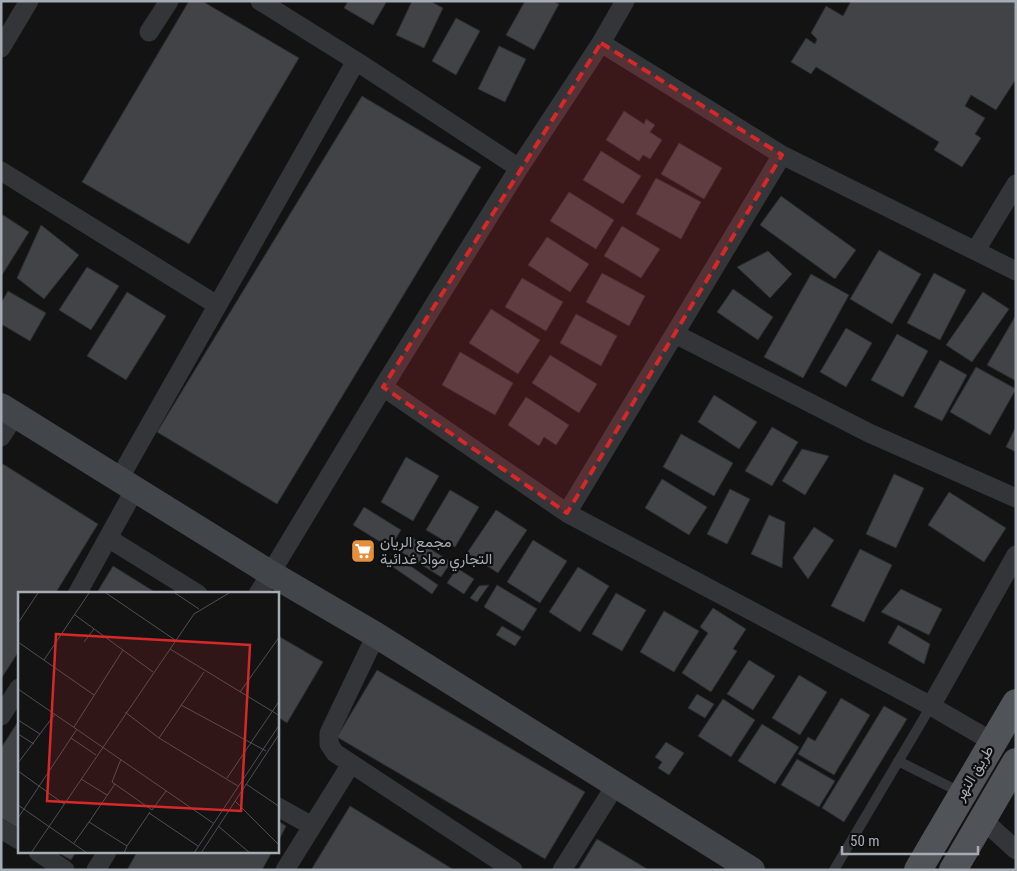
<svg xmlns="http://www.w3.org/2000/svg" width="1017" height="871" font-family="'Roboto Condensed',Vazirmatn,sans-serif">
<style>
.building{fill:#424347;stroke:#2d2d30}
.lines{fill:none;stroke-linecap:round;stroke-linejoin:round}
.lane{stroke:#343539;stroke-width:10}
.street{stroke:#343539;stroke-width:19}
.secondary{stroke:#424549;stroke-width:26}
.primary{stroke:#505357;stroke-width:28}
.marked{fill:#d62828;fill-opacity:0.2;stroke:#d62828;stroke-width:4;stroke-dasharray:10 6;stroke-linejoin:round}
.labels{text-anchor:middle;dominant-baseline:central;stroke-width:4.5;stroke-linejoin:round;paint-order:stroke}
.poi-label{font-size:15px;fill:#a5acb3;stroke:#0e0e0f;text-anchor:start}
.street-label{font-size:15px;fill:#a5acb3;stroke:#0e0e0f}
.inset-road{fill:none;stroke:#4d5054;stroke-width:1}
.view{fill:#d62828;fill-opacity:0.15;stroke:#d62828;stroke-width:2.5}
.inset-edge{fill:none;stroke:#a5acb3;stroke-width:2.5}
</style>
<rect width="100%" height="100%" fill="#131314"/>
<path class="building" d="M189 1H202L299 58 189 244 82 182Z
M348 1H387L373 25 344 8Z
M412 1H430L443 8 424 48 396 35Z
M525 1H553L559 4 534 50 506 35Z
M851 1H1016V79L996 110 971 95 965 106 985 118 975 134 981 138 962 167 934 150 939 142 816 67 811 74 791 62 806 38 815 44 817 39 811 33 826 6 843 16Z
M456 18 480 31 456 75 432 61Z
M499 46 526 59 505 102 478 89Z
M362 96 481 167 277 504 157 432Z
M624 111 644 124 646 119 655 125 650 132 662 140 650 159 643 155 639 161 606 140Z
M679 143 722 168 704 199 661 174Z
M601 151 641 176 623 204 583 180Z
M656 178 701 202 681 239 636 214Z
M569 192 614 220 596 249 550 221Z
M781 196 856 250 835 279 760 225Z
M3 215 29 232 2 275 1 218Z
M41 225 79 255 44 299 17 278Z
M622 226 660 249 641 278 604 256Z
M547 237 589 264 570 292 528 265Z
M879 250 921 274 892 324 850 299Z
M768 251 792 274 770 298 737 267Z
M87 267 119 286 91 330 59 310Z
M602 273 645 296 629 326 586 302Z
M934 273 966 290 940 340 907 323Z
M811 274 849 295 803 378 764 357Z
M522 278 563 302 546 331 505 307Z
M733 289 773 317 758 340 717 312Z
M8 291 46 313 30 341 1 324V303Z
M127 292 166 316 126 380 87 356Z
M983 292 1009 309 972 362 946 345Z
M491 309 540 340 518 374 469 343Z
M576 314 617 336 601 366 560 343Z
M1016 315V381L987 365Z
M846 328 872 343 846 387 820 372Z
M897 334 928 351 903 397 871 380Z
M460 352 513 383 495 415 442 385Z
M550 355 597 384 579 413 532 383Z
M940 360 967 375 942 421 914 407Z
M976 367 1016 389 990 435 950 412Z
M714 395 757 422 739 449 698 422Z
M526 397 569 425 556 445 544 437 539 446 508 425Z
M1016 426V452L1006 447Z
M772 427 798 442 772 486 745 471Z
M681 434 733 463 714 496 663 467Z
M802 449 829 456 805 495 782 481Z
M406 457 439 476 413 521 381 502Z
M3 464 98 524 55 594H19V651L1 679V467Z
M894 474 924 488 896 548 866 534Z
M662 479 707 507 689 535 645 508Z
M730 489 750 499 727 544 707 534Z
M450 490 479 507 455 547 426 530Z
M949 492 1006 528 984 562 928 525Z
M364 507 401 530 390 548 353 525Z
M496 510 527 530 498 573 467 553Z
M769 515 785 522 782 568 751 554Z
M814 527 834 540 808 579 793 558Z
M408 535 451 562 441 577 398 550Z
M533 540 567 561 540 603 507 582Z
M860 549 892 565 864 622 831 606Z
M399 558 438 585 432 594 393 567Z
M113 566 158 594H96Z
M578 567 609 586 580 632 549 612Z
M457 568 474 579 464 594 447 583Z
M489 585 477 602 470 598 479 586Z
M497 585 537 609 523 631 484 607Z
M901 589 942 609 929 635 881 612Z
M616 593 646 610 622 651 592 634Z
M713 608 746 629 733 649 737 651 711 692 682 673 708 633 700 627Z
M664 611 699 631 674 672 640 652Z
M898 625 930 644 924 664 888 643Z
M502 626 521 637 515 646 496 635Z
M280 637 323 662 287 723 278 717V642Z
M749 660 775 676 753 710 727 694Z
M377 670 585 792 545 859 337 737Z
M799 675 827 692 800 735 772 718Z
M697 694 714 704 705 718 688 708Z
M841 698 870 715 834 775 798 754 808 737 815 741Z
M723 699 755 720 731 757 698 736Z
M884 706 907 719 844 822 822 808Z
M19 720V829L1 818V748Z
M762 724 799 747 775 784 738 761Z
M666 742 684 753 669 775 658 768 662 762 655 757Z
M797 759 835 781 819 807 781 785Z
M350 806 454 870H311Z
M278 821 286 826 278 842Z
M597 839 649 870H578Z
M57 852H76L71 860Z
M137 852H272L262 870H127Z"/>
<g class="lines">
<path class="lane" d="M898 761 962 793
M834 870 931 706"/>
<path class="street" d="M260 1 356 61 519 168
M149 32 169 1
M601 43 782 155 1016 271
M1 48 29 1
M1 171 217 305
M976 250 1016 184
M675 334 869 433 1016 498
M383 387 567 513 931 706 993 742
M1 437 15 415
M119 479 356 61
M567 513 782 155
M108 538 198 594
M77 594 135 489
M258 594 383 387 519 168 601 43 625 1
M376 635 329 733V744L335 753 513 870
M931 706 1016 555
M1 716 19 688
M278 807 312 826
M982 819 1016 850
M1 829 19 840
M38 852 65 870
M96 870 107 852
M285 870 351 764
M562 870 615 786"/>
<path class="secondary" d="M1 406 270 573 376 635 752 870"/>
<path class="primary" d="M918 870 1016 703
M953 870 1016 762"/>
</g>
<path class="marked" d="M601 43 782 155 567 513 383 387Z"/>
<defs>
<symbol id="supermarket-square" viewBox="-11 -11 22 22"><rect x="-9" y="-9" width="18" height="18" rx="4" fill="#e38f3c" stroke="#0e0e0f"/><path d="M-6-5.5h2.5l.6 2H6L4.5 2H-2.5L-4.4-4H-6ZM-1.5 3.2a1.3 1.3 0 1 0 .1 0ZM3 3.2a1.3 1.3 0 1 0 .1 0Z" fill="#fff"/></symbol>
</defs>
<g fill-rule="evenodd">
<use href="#supermarket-square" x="349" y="537" width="28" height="28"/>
</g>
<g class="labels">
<g class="poi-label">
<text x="380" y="542">مجمع الريان<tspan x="380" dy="17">التجاري مواد غدائية</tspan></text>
</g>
<g class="street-label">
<text transform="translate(974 773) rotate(-59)">طريق النهر</text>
</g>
</g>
<g transform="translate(18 592)">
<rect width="261" height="261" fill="#131314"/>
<path class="inset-road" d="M88 1 157 48M157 1 181 17M57 23 135 80M0 31 20 1M0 50 76 103M66 50 76 37M152 57 262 124M26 68 71 1M0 97 195 231M222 100 262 44M163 113 248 159M107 120 141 146 220 194M0 128 22 142M56 135 105 58M0 142 16 152M53 146 78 163M141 146 186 80M103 167 94 190 134 218 148 199M0 171 37 122M0 179 46 212M209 186 262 108M63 187 89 203M97 192 71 230 109 254 106 261M228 192 262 215M217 209 262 254M0 213 69 261M131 221 180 254M0 226 59 137M200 234 232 261M56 251 71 230M109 254 132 220M13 261 176 22 211 1M176 261 262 132M183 261 262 141"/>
<path class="view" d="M38 42 232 53 223 219 29 209Z"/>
<rect width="261" height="261" class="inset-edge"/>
</g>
<rect width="1017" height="871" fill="none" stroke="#a5acb3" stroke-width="5"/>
<path d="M842 846v8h136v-8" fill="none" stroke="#a5acb3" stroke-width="2.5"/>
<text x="850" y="846" font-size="15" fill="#a5acb3" stroke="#0e0e0f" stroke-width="4" paint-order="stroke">50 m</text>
</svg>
